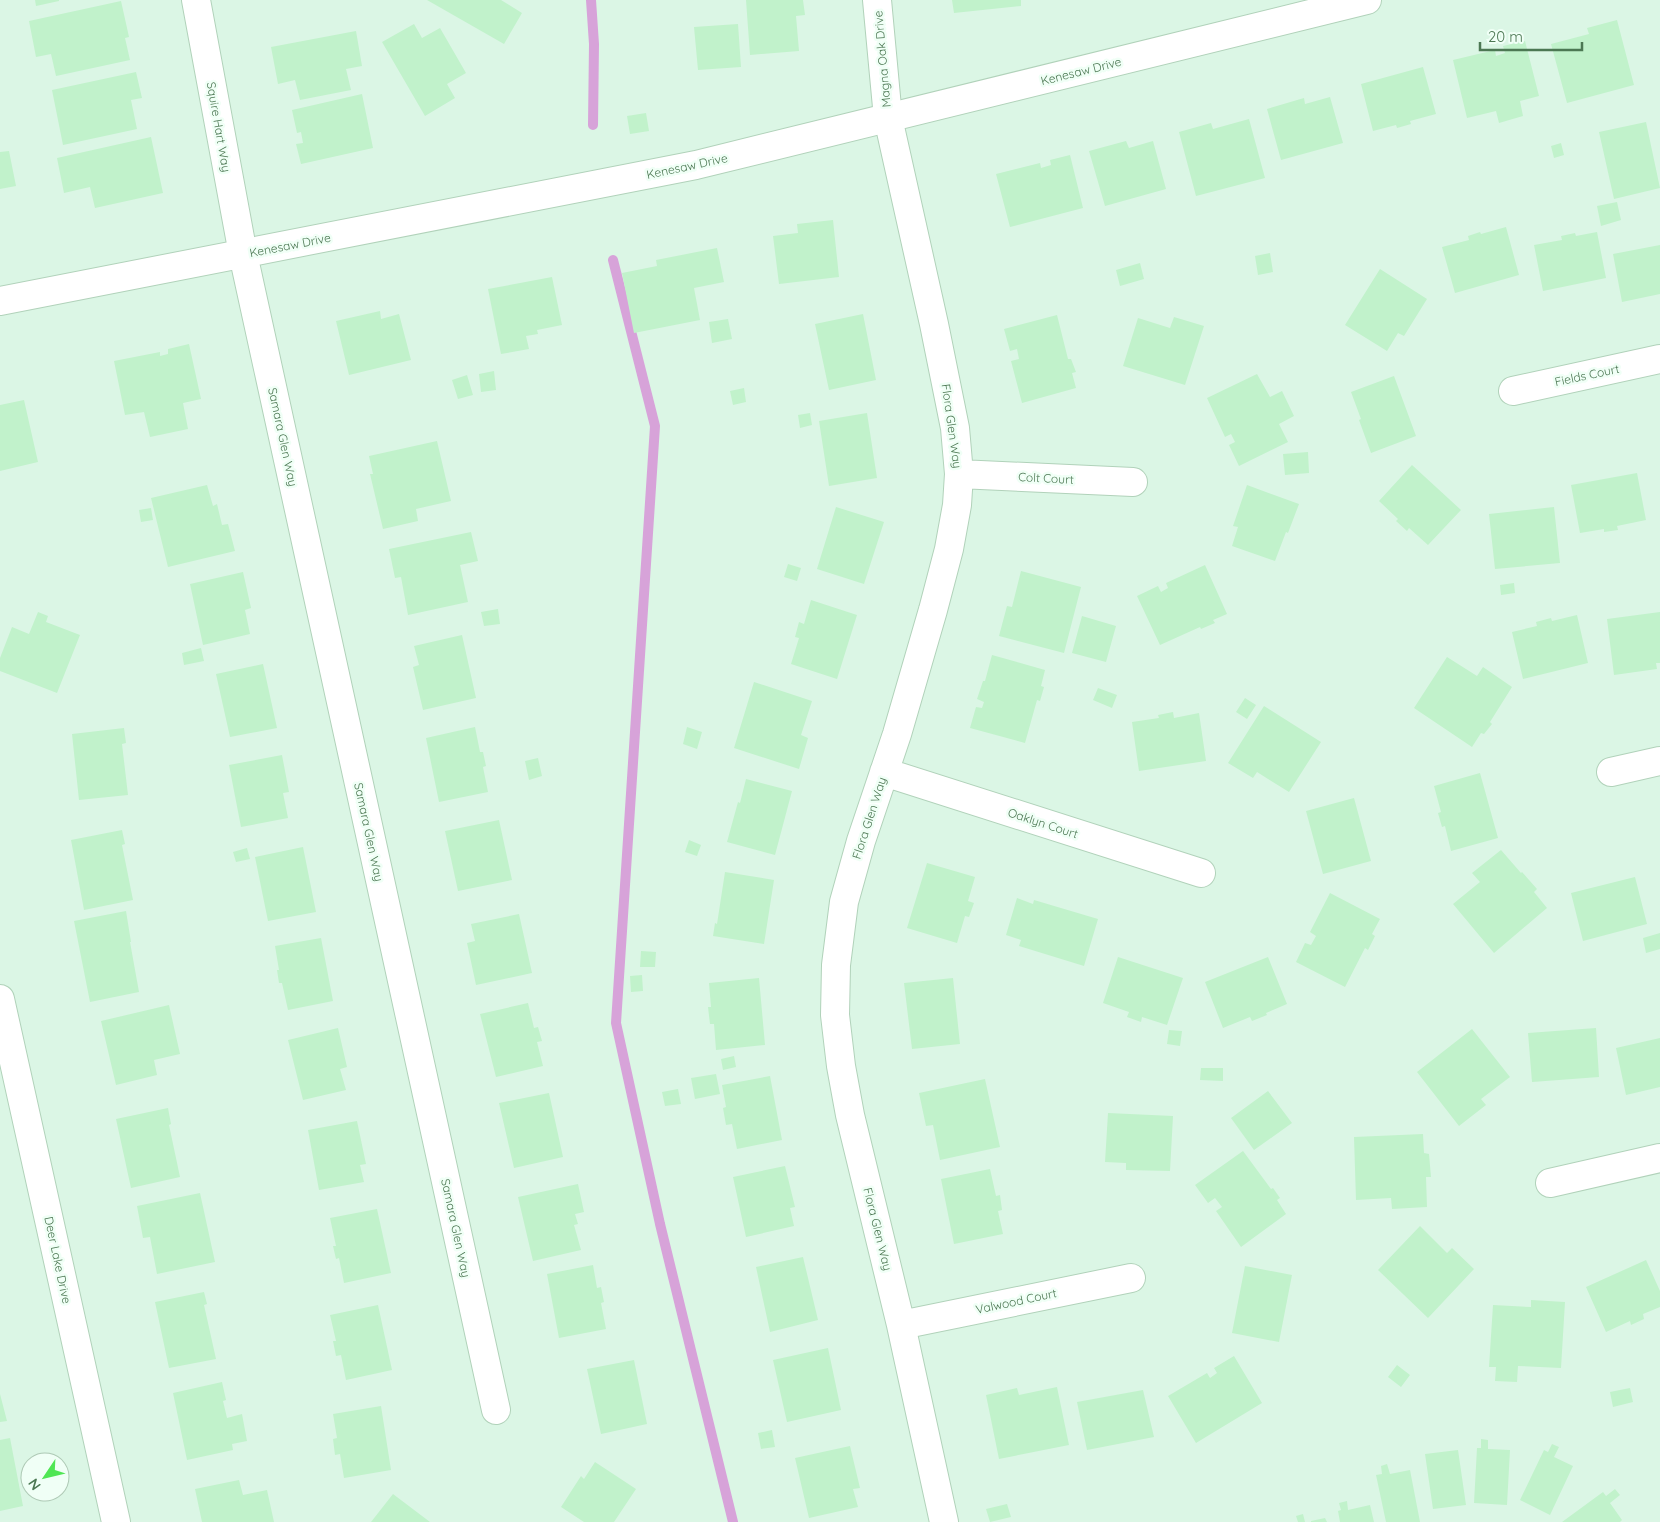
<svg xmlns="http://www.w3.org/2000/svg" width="1660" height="1522" font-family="Quicksand,sans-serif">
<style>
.residential{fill:#dbf6e5;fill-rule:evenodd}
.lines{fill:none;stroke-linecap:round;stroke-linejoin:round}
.stream{stroke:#d7a3d9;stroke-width:10}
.building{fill:#c1f2cb}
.minor-casing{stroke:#b1d2ba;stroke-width:30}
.tertiary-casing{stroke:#b1d2ba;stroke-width:30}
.minor{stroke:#fff;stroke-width:28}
.tertiary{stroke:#fff;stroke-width:28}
.labels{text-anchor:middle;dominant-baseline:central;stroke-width:5;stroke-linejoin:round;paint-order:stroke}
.street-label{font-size:12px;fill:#4c7853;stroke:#f0fff6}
</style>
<rect width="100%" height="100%" fill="#e9fdf2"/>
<path class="residential" d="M0 0H1660V1522H0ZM30 1462H60V1492H30Z"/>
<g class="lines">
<path class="stream" d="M591 0 594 44 593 125
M613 260 655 426 616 1023 660 1224 733 1522"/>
</g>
<path class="building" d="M35 0H59V1L36 6Z
M427 0H501L522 13 504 44Z
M746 0H803L805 15 796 16 799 51 750 55Z
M952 0H1021V6L954 13Z
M121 1 129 37 125 38 130 60 56 76 51 54 36 57 29 21Z
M1617 20 1634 85 1567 103 1551 44 1589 34 1587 28Z
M414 24 422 38 440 28 466 73 447 84 455 98 425 116 382 42Z
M738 24 741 67 698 70 694 27Z
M356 31 362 66 346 69 351 90 300 100 295 80 278 84 271 47Z
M1525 41 1539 96 1520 101 1523 116 1499 123 1496 111 1467 118 1453 60 1495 50 1496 56 1505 53 1503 46Z
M1423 67 1436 114 1410 121 1411 124 1397 128 1396 125 1373 131 1361 84Z
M136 72 142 98 131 100 137 129 63 145 52 90Z
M362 94 373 148 301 164 296 144 303 143 301 132 297 133 292 110Z
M1330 97 1343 143 1281 160 1267 109 1304 98 1305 104Z
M646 113 649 131 630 134 627 116Z
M1249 119 1265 178 1196 196 1179 132 1211 123 1213 129Z
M1646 122 1660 188 1614 199 1599 132Z
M151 137 163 193 95 208 90 187 64 193 57 158Z
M1126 141 1129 148 1153 141 1166 189 1105 206 1089 151Z
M1561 143 1564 155 1554 158 1551 146Z
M9 151 16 186 0 189V152Z
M1070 155 1083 208 1010 227 996 174 1040 163 1041 168 1051 165 1050 160Z
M1617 202 1621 220 1601 226 1597 206Z
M833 220 839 277 779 284 773 236 798 233 797 224Z
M1506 227 1519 275 1455 293 1442 247 1469 240 1468 236 1480 232 1481 234Z
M1597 232 1606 278 1543 291 1534 245 1562 240 1561 236 1575 233 1576 236Z
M1660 245V294L1622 302 1613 254Z
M717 248 724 282 694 288 700 320 634 333 622 273 657 266 656 260Z
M1270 253 1273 272 1258 275 1255 256Z
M1140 263 1144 279 1120 286 1116 270Z
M1380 269 1427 299 1404 336 1398 333 1387 351 1345 325Z
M552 277 562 325 537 330 538 334 526 336 529 349 501 354 488 289Z
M380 311 381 319 399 314 411 360 349 375 336 321Z
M863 314 876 380 829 390 815 324Z
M1057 315 1068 359H1071L1076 372 1072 373 1076 388 1022 403 1011 361 1019 359 1017 349 1010 351 1004 329Z
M1174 317 1204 326 1185 385 1123 366 1138 318 1170 328Z
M728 319 732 339 712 343 709 322Z
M189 344 201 399 183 403 188 429 150 437 144 412 125 415 114 361 160 352V356L168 354V349Z
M494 371 496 390 481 392 479 374Z
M1257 374 1270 397 1282 391 1294 416 1279 424 1288 442 1239 466 1229 445 1235 442 1231 434 1225 437 1207 398Z
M467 375 473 395 458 399 452 380Z
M1394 376 1416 436 1371 453 1359 420 1361 419 1351 392Z
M744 388 746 402 733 405 730 391Z
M24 400 38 462 0 471V405Z
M810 413 812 425 800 428 798 415Z
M867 413 877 478 829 486 819 421Z
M437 441 451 501 416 509 418 521 383 529 370 474H373L369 456Z
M1308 452 1309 473 1285 475 1283 454Z
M1412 465 1461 510 1428 545 1409 528 1407 531 1396 521 1398 519 1379 501Z
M1637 473 1646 520 1617 526 1618 530 1604 532V529L1580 533 1571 485Z
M207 485 213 506 217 504 222 525 228 524 235 551 168 567 151 498Z
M1247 485 1299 504 1288 533 1286 532 1275 561 1232 546 1238 527 1233 526Z
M836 507 884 522 864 584 817 569Z
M1554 507 1560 563 1495 569 1489 514Z
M151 508 153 520 141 522 139 510Z
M471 532 478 561 460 565 468 602 408 615 401 577 395 578 389 549Z
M788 564 801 568 797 581 784 577Z
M1205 565 1227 614 1213 620 1215 623 1201 629 1200 627 1160 645 1137 596 1158 586 1161 592 1168 588 1166 583Z
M1021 571 1081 587 1064 653 999 636 1007 606 1012 607Z
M243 572 251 608 245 610 250 634 203 645 190 584Z
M1514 583 1515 593 1501 595 1500 585Z
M811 600 857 615 837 679 791 664 799 638 795 637 799 622 804 624Z
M498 609 500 624 484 626 481 612Z
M38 612 48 616 46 622 80 635 57 693 0 671V658L12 627 29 634Z
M1660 612V663H1656L1657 669 1614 675 1607 619Z
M1577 615 1588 663 1523 679 1512 632 1537 626 1536 622 1551 618 1552 621Z
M1082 616 1116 626 1106 662 1072 653Z
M462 635 476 698 423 710 413 667 419 665 414 646Z
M201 648 204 661 184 665 182 653Z
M992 655 1045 670 1041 686 1044 687 1040 701 1037 700 1025 743 970 728 976 707 982 708 984 702 977 699 983 681H985Z
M1447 657 1477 676 1483 667 1512 687 1490 722 1492 724 1484 734 1481 733 1472 747 1414 708Z
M263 664 277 728 230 737 216 674Z
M754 682 812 701 801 735 808 738 799 769 734 748Z
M1098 688 1117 695 1112 708 1093 700Z
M1245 698 1256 705 1247 719 1236 712Z
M1264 706 1321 742 1289 792 1257 772 1253 778 1228 763Z
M1173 712 1174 718 1199 713 1206 761 1139 771 1132 722 1159 718 1158 715Z
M475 727 480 752H483L486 766 483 767 488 792 439 802 426 738Z
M687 727 702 732 697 749 683 744Z
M124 728 126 743 122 744 128 795 79 800 72 734Z
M282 755 289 792 283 793 288 818 241 827 229 765Z
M538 758 542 776 529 780 525 761Z
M1480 773 1498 838 1451 851 1445 826 1442 827 1438 813 1441 812 1434 786Z
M746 779 792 791 775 855 727 842 738 802 740 803Z
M1354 798 1371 861 1323 874 1306 811Z
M499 820 512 880 458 891 445 831Z
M122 830 125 844 122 845 133 900 84 910 71 840Z
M689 840 701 845 697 856 685 852Z
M303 847 316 912 268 921 255 857Z
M247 848 250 859 236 862 233 852Z
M1501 850 1521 873 1522 872 1537 889 1534 892 1547 908 1494 953 1453 904 1480 882 1472 873Z
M927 863 975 877 968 901 974 903 969 917 965 916 957 943 907 928Z
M725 872 774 880 764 944 713 936 715 923 717 924Z
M1635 877 1647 924 1583 941 1571 893Z
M1330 893 1380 919 1372 934 1375 936 1368 950 1365 948 1345 987 1296 962 1305 943 1311 945 1316 936 1310 932Z
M1017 898 1033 904 1034 900 1098 919 1084 966 1019 946 1021 940 1006 935Z
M126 911 131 942H130L139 992 90 1002 74 921Z
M519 914 532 973 476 985 467 943 475 941 471 924Z
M1660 933V949L1646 953 1643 938Z
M321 938 333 1001 288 1010 282 983H279L277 970H279L275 946Z
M641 951 656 952 655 967H640Z
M1118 957 1183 978 1167 1025 1142 1017 1141 1022 1127 1017 1129 1012 1103 1003Z
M1268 957 1287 1004 1266 1013 1267 1015 1252 1021 1250 1017 1223 1028 1205 982Z
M642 975 643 991 631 992 630 976Z
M759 978 765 1045 716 1050 714 1024H710L708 1007H711L709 983Z
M953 978 960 1044 912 1049 904 983Z
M528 1003 534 1028 538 1027 542 1041 537 1042 543 1066 496 1077 480 1014Z
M169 1005 180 1054 154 1060 157 1075 116 1085 101 1021Z
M338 1028 347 1067 340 1069 346 1090 303 1100 288 1040Z
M1596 1028 1599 1077 1532 1082 1528 1033Z
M1472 1029 1510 1077 1481 1099 1486 1105 1459 1126 1417 1072Z
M1169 1030 1182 1031 1180 1046 1167 1044Z
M1660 1038V1087L1626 1095 1616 1048Z
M734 1056 736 1067 723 1070 721 1059Z
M1201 1068H1223V1081L1200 1080Z
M716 1074 720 1094 695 1099 691 1078Z
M770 1076 782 1140 737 1149 732 1124 726 1125 723 1108 726 1107 722 1085Z
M985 1079 1000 1147 940 1160 933 1125 926 1126 919 1093Z
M678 1089 681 1104 665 1106 662 1092Z
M1268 1091 1292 1123 1254 1150 1231 1118Z
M549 1093 563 1157 514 1168 499 1103Z
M168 1108 171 1124 169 1125 180 1177 131 1188 116 1119Z
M1108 1113 1173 1116 1170 1171 1126 1170V1163L1105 1162Z
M357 1121 366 1164 360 1165 364 1182 319 1190 308 1130Z
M1423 1134 1424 1153 1429 1154 1431 1177H1426L1427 1207 1392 1209 1391 1198 1356 1200 1354 1137Z
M1243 1151 1271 1189 1273 1188 1280 1198 1277 1200 1286 1214 1241 1247 1216 1211 1222 1207 1215 1198 1208 1203 1195 1185Z
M785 1166 795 1207 790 1208 794 1226 746 1237 733 1177Z
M990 1169 996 1196 1000 1195 1002 1210 998 1211 1003 1234 954 1244 941 1179Z
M578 1184 584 1212 575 1214 578 1224 574 1225 581 1250 533 1261 518 1197Z
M200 1193 215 1262 157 1274 150 1237 143 1238 137 1206Z
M377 1209 391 1273 344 1283 339 1258 336 1259 333 1246H336L330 1218Z
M1420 1226 1447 1253 1452 1248 1474 1269 1428 1318 1378 1270Z
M803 1257 818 1320 770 1332 756 1267Z
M1646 1260 1660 1291V1307L1643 1314 1644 1319 1631 1325 1630 1321 1606 1332 1586 1287Z
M593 1265 597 1288 601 1287 604 1302 601 1303 606 1329 559 1338 547 1274Z
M1245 1266 1292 1275 1279 1342 1232 1333Z
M204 1292 207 1304 204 1305 216 1359 169 1368 155 1302Z
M1531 1300 1565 1302 1561 1368 1518 1366 1517 1382 1495 1381 1496 1367H1489L1493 1305 1531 1307Z
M378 1305 392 1370 346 1380 341 1355 336 1356 333 1341H336L330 1315Z
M828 1348 841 1410 787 1422 773 1360Z
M1234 1356 1262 1403 1196 1443 1168 1396 1207 1373 1210 1378 1217 1373 1214 1368Z
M634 1360 647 1424 601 1434 587 1369Z
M1397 1365 1410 1375 1401 1387 1388 1377Z
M222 1382 226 1400 223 1401 227 1418 242 1414 247 1441 232 1444 233 1450 187 1460 173 1393Z
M1057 1387 1069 1445 999 1459 986 1395 1017 1388 1019 1395Z
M1630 1388 1633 1402 1613 1407 1610 1392Z
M1143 1390 1154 1437 1087 1450 1077 1402Z
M0 1394 7 1421 0 1422Z
M381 1406 391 1470 344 1478 340 1454 335 1455 333 1439 337 1438 333 1414Z
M772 1430 775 1447 761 1449 758 1433Z
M10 1438 23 1506 0 1511V1440Z
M1481 1439 1488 1440V1449L1510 1450 1507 1505 1474 1503 1477 1448H1481Z
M1552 1444 1559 1447 1554 1457 1573 1466 1550 1515 1520 1500 1544 1450 1548 1452Z
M850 1446 860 1488 853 1489 858 1507 809 1518 795 1458Z
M1458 1450 1466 1505 1433 1509 1425 1454Z
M595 1462 636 1489 614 1522H584L561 1507 581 1476 584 1479Z
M1387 1464 1390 1474 1410 1470 1420 1522H1386L1376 1475 1382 1474 1381 1466Z
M239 1480 243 1495 267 1490 274 1522H202L195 1489Z
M1615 1489 1620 1495 1610 1503 1622 1520 1620 1522H1562L1603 1492 1606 1496Z
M393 1494 430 1522H371Z
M1347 1501 1348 1510 1370 1505 1374 1522H1340L1338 1511 1341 1510 1339 1503Z
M1007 1504 1011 1517 990 1522 986 1509Z
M1303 1514 1305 1522H1298L1296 1516Z
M1325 1518 1327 1522H1311V1521Z"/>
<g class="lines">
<defs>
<path id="minor" d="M196 0 243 254 496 1410
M877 0 888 118 934 324 955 428 959 474 957 505 949 549 933 610 897 734 861 841 844 902 836 965 835 1015 841 1066 850 1115 901 1325 944 1522
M1513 391 1660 359
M959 474 1133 482
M884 772 1201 873
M1611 772 1660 761
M0 999 116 1522
M1550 1183 1660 1158
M901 1325 1131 1278"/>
<path id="tertiary" d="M0 301 696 165 1367 0"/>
</defs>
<use href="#minor" class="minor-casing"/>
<use href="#tertiary" class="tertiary-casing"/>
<use href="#minor" class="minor"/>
<use href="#tertiary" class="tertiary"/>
</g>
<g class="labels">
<g class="street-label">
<text transform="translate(882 59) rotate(-95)">Magna Oak Drive</text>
<text transform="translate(1081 71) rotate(-14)">Kenesaw Drive</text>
<text transform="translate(219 127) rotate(80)">Squire Hart Way</text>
<text transform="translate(687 166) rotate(-12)">Kenesaw Drive</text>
<text transform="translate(290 245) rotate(-11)">Kenesaw Drive</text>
<text transform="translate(1587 375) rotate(-12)">Fields Court</text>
<text transform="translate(952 426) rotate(82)">Flora Glen Way</text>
<text transform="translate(283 437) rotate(78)">Samara Glen Way</text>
<text transform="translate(1046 478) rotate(3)">Colt Court</text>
<text transform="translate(869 818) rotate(-72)">Flora Glen Way</text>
<text transform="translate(1043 823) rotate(18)">Oaklyn Court</text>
<text transform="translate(369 832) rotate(78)">Samara Glen Way</text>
<text transform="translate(456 1228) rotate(78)">Samara Glen Way</text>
<text transform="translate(878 1229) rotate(76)">Flora Glen Way</text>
<text transform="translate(58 1260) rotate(78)">Deer Lake Drive</text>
<text transform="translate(1016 1301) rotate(-12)">Valwood Court</text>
</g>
</g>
<g transform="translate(45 1477) rotate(235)"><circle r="24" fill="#f0fff6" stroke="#aec9b5"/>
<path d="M0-4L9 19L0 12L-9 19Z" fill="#4fe654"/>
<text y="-8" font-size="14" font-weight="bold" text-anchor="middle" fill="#4c7853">N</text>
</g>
<path d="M1480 42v8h102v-8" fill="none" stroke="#4c7853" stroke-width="2.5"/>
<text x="1488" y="42" font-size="15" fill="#4c7853" stroke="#f0fff6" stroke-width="4" paint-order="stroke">20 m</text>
</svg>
